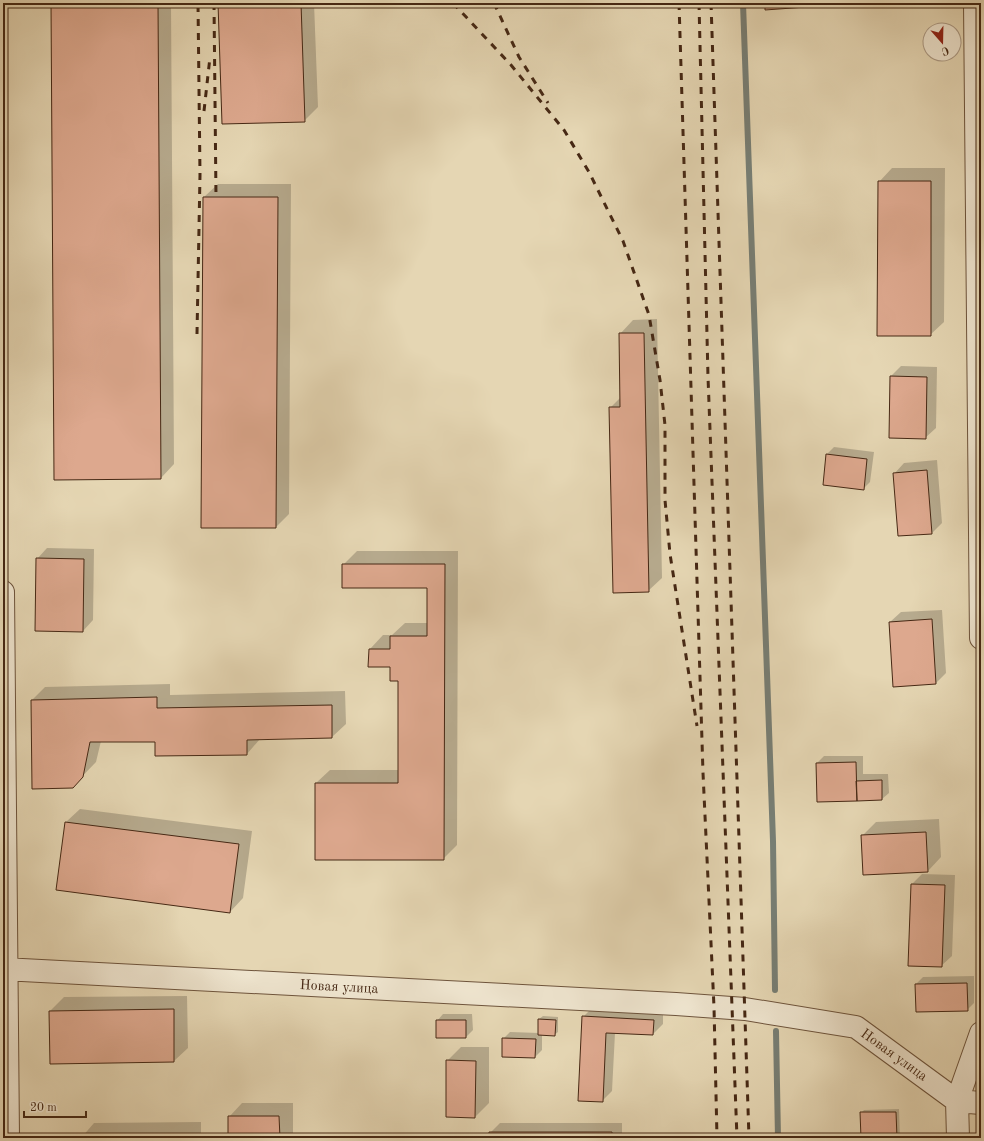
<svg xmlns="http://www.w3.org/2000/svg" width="984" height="1141" font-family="'Old Standard TT',serif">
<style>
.shadow{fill:#0003}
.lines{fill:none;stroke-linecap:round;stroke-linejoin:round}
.stream{stroke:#777e74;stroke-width:6}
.building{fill:#dda88e;stroke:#462814}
.minor-casing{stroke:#6e543c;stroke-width:24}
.minor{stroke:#eee4ce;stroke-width:22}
.rail{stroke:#462814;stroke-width:3;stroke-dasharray:7 7;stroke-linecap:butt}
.labels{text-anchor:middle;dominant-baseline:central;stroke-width:4;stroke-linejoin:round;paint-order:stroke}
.street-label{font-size:14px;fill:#462814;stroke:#eee4ce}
</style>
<rect width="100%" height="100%" fill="#e5d6b3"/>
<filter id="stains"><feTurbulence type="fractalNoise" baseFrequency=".005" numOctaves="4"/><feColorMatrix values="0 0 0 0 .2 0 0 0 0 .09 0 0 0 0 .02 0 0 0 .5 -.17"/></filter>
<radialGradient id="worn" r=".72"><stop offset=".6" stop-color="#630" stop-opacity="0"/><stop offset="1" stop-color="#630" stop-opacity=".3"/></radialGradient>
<path class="shadow" d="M52 3H171L174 464 161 478Z
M219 3H314L318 107 304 121Z
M892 168H945L944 322 930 335 879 182Z
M218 184H291L289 514 276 527 204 197Z
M657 319 662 578 648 591 610 408 621 397 620 334 633 320Z
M901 366 937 367 936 428 925 438 891 376Z
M834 447 874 452 870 482 863 489 827 454Z
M937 460 942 523 932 533 894 474 904 463Z
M47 548 94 549 93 620 83 631 37 559Z
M357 551H458L457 845 443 859 316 783 330 770H399V680L391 666 370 649 383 635H392L405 623H428V587L343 565Z
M942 610 946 673 936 683 890 622 901 612Z
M170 684V695L345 691 346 724 332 737 260 739 247 754 156 741H101L96 762 72 787 32 700 45 687Z
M824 756H863V774H888L889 793 882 799 817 763Z
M80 809 252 831 243 898 230 912 66 822Z
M939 819 941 857 928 871 862 836 876 822Z
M922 874 955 875 952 956 941 966 912 884Z
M974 976V1003L967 1010 917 1011 916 984 923 977Z
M187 996 188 1048 174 1061 51 1063 50 1011 64 997Z
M593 1007 663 1010V1024L653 1034 615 1033 612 1091 602 1101 583 1017Z
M443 1014H472L473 1030 466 1037 437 1021Z
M543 1016 558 1017V1032L554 1035 542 1034V1050L535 1057 503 1039 510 1032 539 1033V1019Z
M461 1047H489V1103L475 1117 447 1061Z
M242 1103H293V1138H229V1117Z
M899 1109 900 1138H862L861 1113 864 1110Z
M201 1122V1138H81L94 1123Z
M500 1123H622V1138H490V1133Z"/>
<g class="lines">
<path class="stream" d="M743 3 773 841 775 990
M776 1031 778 1138"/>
</g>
<path class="building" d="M51 3H158L161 479 54 480Z
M218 3H301L305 122 222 124Z
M765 3H860L765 10Z
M878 181H931V336H877Z
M203 197H278L276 528H201Z
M619 333H644L649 592 613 593 609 407H620Z
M890 376 927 377 926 439 889 438Z
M826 454 867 459 864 490 823 485Z
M927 470 932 534 898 536 893 473Z
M36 558 84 559 83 632 35 631Z
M342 564H445L444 860H315V783H398V681H390V667H368L369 649H390V636H427V588H342Z
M932 619 936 684 893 687 889 622Z
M157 697V708L332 705V738L247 740V755L155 756V742H90L83 777 73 788 32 789 31 700Z
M856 762 857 801 817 802 816 763Z
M882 780V800L857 801 856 781Z
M65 822 239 844 230 913 56 890Z
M926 832 928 872 863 875 861 835Z
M911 884 945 885 942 967 908 966Z
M967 983 968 1011 916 1012 915 984Z
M174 1009V1062L50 1064 49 1011Z
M582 1016 654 1020 653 1035 606 1033 603 1102 578 1101Z
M538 1019 556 1020 555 1036 538 1035Z
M436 1020H466V1038H436Z
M502 1038 536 1039 535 1058 502 1057Z
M446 1060 476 1061 475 1118 446 1117Z
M860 1112H896L897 1138H861Z
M228 1116H279L280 1138H228Z
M489 1132H612V1138H489Z
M188 1135V1138H80V1137Z"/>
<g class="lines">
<defs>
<path id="minor" d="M975 3 981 638
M3 592 8 1138
M3 969 676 1004 745 1009 856 1027 957 1101
M957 1101 981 1103
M958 1138 957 1101 981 1033"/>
</defs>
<use href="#minor" class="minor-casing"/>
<use href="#minor" class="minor"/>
<path class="rail" d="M214 3 216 197
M453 3 511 65 564 130 589 172 623 241 649 315 660 380 665 425V500L670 554 697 726
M494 3 519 57 548 103
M679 3 703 773 714 1007 717 1138
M699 3 708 377 737 1138
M711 3 749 1138
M204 111 210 57
M197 334 200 175 198 3"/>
</g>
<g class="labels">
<g class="street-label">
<text transform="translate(339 987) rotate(3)">Новая улица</text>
<text transform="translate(894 1055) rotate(36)">Новая улица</text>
</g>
</g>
<rect width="984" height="1141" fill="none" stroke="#e5d6b3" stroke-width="16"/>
<rect x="4" y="4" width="976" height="1133" fill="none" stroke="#462814" stroke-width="2"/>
<rect x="8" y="8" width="968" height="1125" fill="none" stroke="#462814"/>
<g transform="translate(942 42) rotate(160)"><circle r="19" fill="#eee4ce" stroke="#ab9984"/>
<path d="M0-3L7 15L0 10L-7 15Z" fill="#8f2418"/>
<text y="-6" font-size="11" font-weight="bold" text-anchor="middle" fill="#462814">С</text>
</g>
<path d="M24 1111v6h62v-6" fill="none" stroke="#462814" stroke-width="2"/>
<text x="30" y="1111" font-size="12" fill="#462814" stroke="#eee4ce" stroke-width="3" paint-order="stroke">20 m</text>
<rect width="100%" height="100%" filter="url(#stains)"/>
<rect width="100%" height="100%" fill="url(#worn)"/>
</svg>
